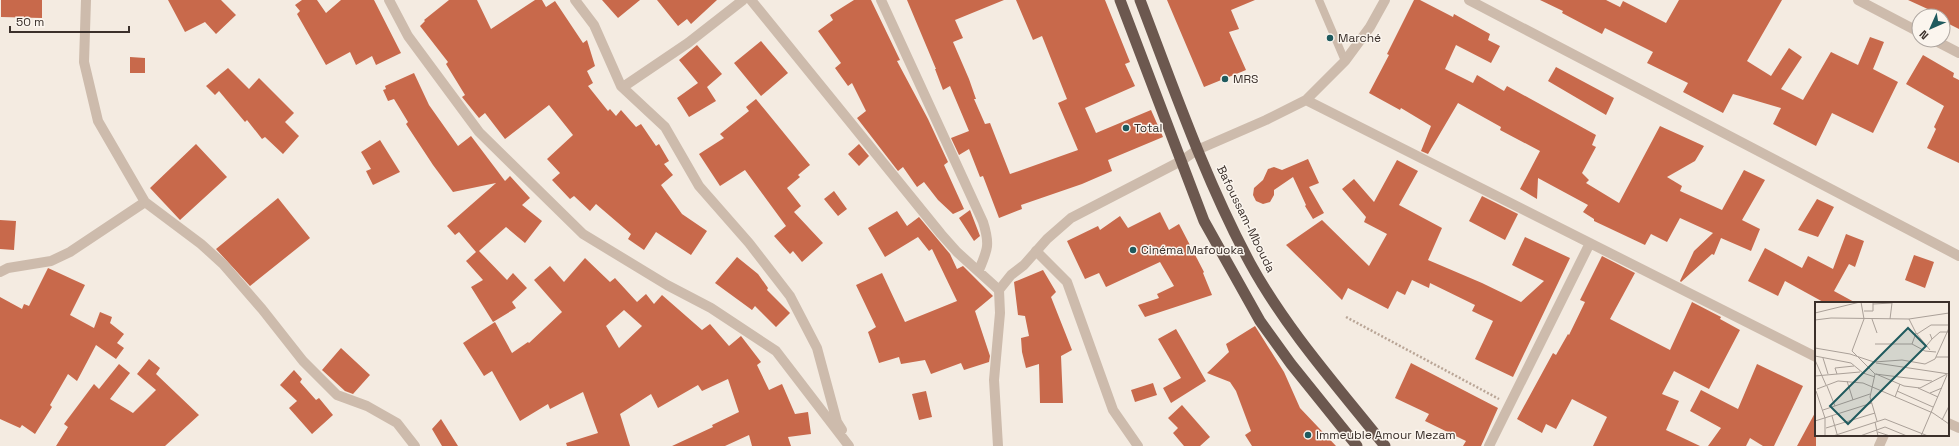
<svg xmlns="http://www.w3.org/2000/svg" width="1959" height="446" font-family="'Space Grotesk',sans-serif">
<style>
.building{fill:#c8694b;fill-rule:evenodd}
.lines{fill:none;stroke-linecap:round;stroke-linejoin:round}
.path{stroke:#b9a596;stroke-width:2.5;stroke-dasharray:2 2;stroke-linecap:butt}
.service{stroke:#cdbbac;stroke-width:8}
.minor{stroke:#cdbbac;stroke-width:10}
.tertiary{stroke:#cdbbac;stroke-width:10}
.trunk{stroke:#6c584f;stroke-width:11}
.poi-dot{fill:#1f5a5e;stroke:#fbf5ee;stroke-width:1.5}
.labels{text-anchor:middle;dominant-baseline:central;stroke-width:3;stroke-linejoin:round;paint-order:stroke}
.poi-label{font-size:12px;fill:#3b302b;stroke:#fbf5ee;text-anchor:start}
.street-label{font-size:12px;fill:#3b302b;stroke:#fbf5ee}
.inset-road{fill:none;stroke:#aaa098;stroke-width:1}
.view{fill:#1f5a5e;fill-opacity:0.15;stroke:#1f5a5e;stroke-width:2}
.inset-edge{fill:none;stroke:#3b302b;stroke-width:2}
</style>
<rect width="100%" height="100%" fill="#f4ebe1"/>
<path class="building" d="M1 0H42V18L1 17Z
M168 0H221L236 15 216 34 205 22 185 32Z
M302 0H317L326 13 341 0H374L401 53 376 65 372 56 356 65 350 52 326 65 297 14 300 11 295 5Z
M449 0H477L491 29 535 0H542L546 7 555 1 583 43 587 40 595 66 587 71 593 83 588 86 608 111 610 109 616 116 621 110 636 127 641 124 656 146 659 144 669 161 664 164 673 175 661 185 682 214 707 231 691 255 656 232 644 250 628 239 631 234 596 204 590 211 574 196 570 199 552 180 560 173 547 159 573 135 549 105 505 139 485 113 479 118 462 97 465 95 446 64 448 62 420 26 425 21 424 20Z
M602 0H640L618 18Z
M657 0H717L691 24 687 19 678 26Z
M854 0H871L900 60 897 61 928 119 948 162 944 165 964 209 953 214 938 200 924 182 917 187 903 167 898 171 857 118 866 111 852 83 848 86 835 68 841 63 818 31 833 20 830 15Z
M907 0H1004L955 20 963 38 953 42 969 79 976 99H974L985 124 990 123 1010 174 1078 150 1058 103 1067 99 1042 36 1033 40 1016 0H1105L1130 62 1125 64 1135 86 1085 108 1096 133 1151 110 1163 137 1108 160 1112 171 1082 184 1021 205 1022 209 999 218 983 176 980 177 969 149 959 155 951 138 969 131 950 86 943 90 935 69H936Z
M1167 0H1255L1231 10 1239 29 1229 32 1246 70 1204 87Z
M1414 0H1420L1453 17 1454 14 1490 34 1488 40 1500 46 1491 63 1456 45 1445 69 1473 83 1477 75 1504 91 1507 86 1596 135 1592 145 1596 147 1582 173 1589 180 1586 183 1619 203 1660 126 1704 146 1695 161 1667 177 1682 186 1680 191 1722 210 1744 170 1765 180 1742 220 1760 229 1751 251 1721 238 1714 255 1712 254 1681 282 1680 281 1694 251 1713 233 1680 218 1667 242 1651 234 1645 245 1594 221V219L1583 212 1588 205 1538 178 1537 199 1520 189 1540 151 1500 130 1501 127 1458 103 1428 154 1421 151 1431 126 1401 108 1400 110 1369 93 1389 55 1387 54Z
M1540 0H1606L1620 7 1623 1 1666 23 1679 0H1782L1747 61 1771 76 1789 48 1802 57 1781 89 1803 100 1831 52 1858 65 1870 37 1884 42 1873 69 1898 82 1873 133 1832 113 1816 146 1773 124 1781 108 1733 94 1723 113 1683 92 1688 83 1647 63 1653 52 1605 28 1602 34 1562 13 1563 11Z
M1908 0H1959V29L1943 21V16Z
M761 41 788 73 761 96 734 63Z
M697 45 722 74 707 87 716 101 689 117 677 98 698 83 679 60Z
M1923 55 1954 73 1953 77 1959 80V163L1927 148 1936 129 1934 127 1944 106 1906 84Z
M130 57 145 58V73H130Z
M1556 67 1614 98 1606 115 1548 81Z
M228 68 249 89 259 78 294 113 285 122 299 136 283 154 265 137 262 139 247 120 245 122 219 91 215 95 206 86Z
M414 73 429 105 458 146 471 136 505 181 510 176 530 198 522 205 542 221 525 243 506 227 479 251 507 280 513 273 527 288 512 302 516 308 493 322 471 287 483 280 466 261 476 252 459 232 455 235 447 226 496 183 453 192 433 165 406 124 408 122 394 99 388 101 383 90 386 89 385 86Z
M756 99 810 165 798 175 800 177 787 188 801 206 794 212 823 243 802 262 793 251 790 254 774 236 786 226 745 170 720 186 699 154 724 138 720 134 749 111 746 107Z
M380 140 400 172 373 185 366 171 371 169 361 152Z
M196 144 227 177 180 220 150 188Z
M859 144 869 156 859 166 848 154Z
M1308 159 1319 183 1309 187 1324 213 1313 219 1305 206 1306 205 1293 177 1274 190V195L1270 202 1263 204 1256 201 1253 195 1254 188 1263 180 1268 169 1274 167 1282 170Z
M1397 160 1418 171 1399 205 1442 228 1428 260 1482 283 1521 302 1544 281 1512 265 1525 237 1570 258 1513 377 1475 359 1493 321 1472 311 1475 305 1430 283 1429 288 1412 280 1405 295 1397 291 1388 309 1348 288 1342 300 1286 245 1322 220 1369 266 1387 234 1364 222 1366 217 1342 189 1354 179 1374 202Z
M834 191 847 209 838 216 824 199Z
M1482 196 1518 214 1505 240 1469 221Z
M278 198 310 238 250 286 216 249Z
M1817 199 1834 207 1818 237 1798 230Z
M970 210 980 236 974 241 959 218Z
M897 211 907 226 919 217 950 254 957 269 963 266 993 296 975 311 990 356 989 362 964 370 961 363 931 374 925 360 901 364 899 357 879 363 868 332 876 327 856 285 882 273 905 322 957 301 932 249 929 251 918 237 885 257 868 228Z
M1160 212 1169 230 1179 224 1204 272 1203 273 1212 295 1145 317 1138 305 1159 298 1157 294 1174 286 1160 262 1106 287 1099 273 1085 279 1067 241 1098 226 1100 230 1120 216 1128 228Z
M0 220 16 221 14 250 0 249Z
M1846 234 1864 241 1855 267 1849 264 1834 291 1856 303H1825L1785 281 1778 296 1748 281 1765 248 1802 268 1808 256 1833 269Z
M1914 255 1934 262 1925 288 1905 280Z
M1602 256 1635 273 1610 319 1670 350 1692 302 1721 317 1720 319 1740 330 1709 389 1674 371 1662 394 1679 401 1666 430 1700 446H1593L1607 417 1572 399 1556 429 1546 424 1542 433 1517 419 1553 353 1556 355 1568 334 1569 335 1585 302 1580 300Z
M737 257 758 274 768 288 767 290 790 313 776 327 755 306 752 310 715 283Z
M585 258 610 282 615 278 637 302 646 294 654 304 662 295 702 330 710 324 729 346 741 336 761 362 757 365 769 390 782 384 795 414 808 412 811 434 788 437 791 446H752L749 435 725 446H672L713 427 712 425 739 412 728 379 702 391 698 385 658 408 651 394 620 414 630 446H567L566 443 598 433 583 392 550 409 548 404 520 421 492 371 484 376 463 343 495 322 512 353 528 342 529 343 562 312 534 280 550 266 564 282ZM624 310 642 326 619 348 606 326Z
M48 268 85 285 70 315 94 328 100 312 112 317 110 323 124 334 117 343 124 348 116 359 96 345 77 381 68 374 50 405 52 407 35 434 22 425 20 428 0 419V297L22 309 24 304 29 306Z
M1043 270 1056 292 1051 297 1072 350 1061 356 1063 403H1040L1039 364 1026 368 1022 352 1021 338 1029 336 1025 316 1018 315 1014 282Z
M1255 326 1284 372 1300 408 1336 446H1252L1245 435 1251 431 1236 391 1230 382 1207 373 1229 352 1226 344Z
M1176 329 1206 381 1171 403 1163 388 1181 378 1158 339Z
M341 348 370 375 353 394 345 391 322 370Z
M149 359 160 368 156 374 199 415 165 446H56L68 427 64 424 94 384 99 389 119 364 130 373 110 399 133 413 156 390 137 374Z
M1411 363 1498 408 1481 446H1463L1466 441 1425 421 1429 414 1395 398Z
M1757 364 1803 386 1774 446H1763L1750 438 1746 446H1708L1721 428 1690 411 1701 390 1738 409Z
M294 370 302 379 300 382 316 400 319 398 333 415 312 434 289 408 297 401 280 385Z
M1153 383 1157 395 1135 402 1131 390Z
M926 391 932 417 919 420 912 394Z
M1182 405 1210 437 1200 446H1184L1173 433 1178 428 1168 418Z
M1816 411V446H1797Z
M441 419 458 446H442L432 429Z"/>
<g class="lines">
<path class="path" d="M1346 317 1499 399"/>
<path class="service" d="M1319 0 1345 61"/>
<path class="minor" d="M86 0 84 62 98 121 145 202 201 244 223 264 262 309 303 361 337 395 367 406 397 423 415 446
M389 0 408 36 479 132 583 234 667 285 711 308 776 351 849 446
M575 0 594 25 621 86 665 127 699 186 749 243 790 296 817 348 837 422 842 430
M751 0 941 234 957 252 999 290
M881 0 983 222C990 244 988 249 979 270
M1469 0 1959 256
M1858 0 1919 32
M1934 40 1959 53
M623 87 688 43 743 0
M1306 100 1816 357
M1197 150 1266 120 1306 100 1345 61 1370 27 1385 0
M1036 251 1067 282 1113 410 1138 446
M0 272 8 268 51 261 70 252 145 202
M1948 423 1959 428
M1489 446 1590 243
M1879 446 1884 435"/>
<path class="tertiary" d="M998 446 994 380 1000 313 999 290 1011 275 1024 265 1047 239 1071 218 1181 161 1197 150"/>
<path class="trunk" d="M1120 0 1204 221 1260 321 1291 364 1357 446
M1140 0C1174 89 1205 179 1250 263 1286 329 1338 387 1385 446"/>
</g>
<g class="poi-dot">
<circle cx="1330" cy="38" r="4"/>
<circle cx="1225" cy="79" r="4"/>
<circle cx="1126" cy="128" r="4"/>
<circle cx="1133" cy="250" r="4"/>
<circle cx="1308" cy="435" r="4"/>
</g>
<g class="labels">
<g class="poi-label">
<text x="1338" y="38">Marché</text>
<text x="1233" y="79">MRS</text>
<text x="1134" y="128">Total</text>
<text x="1141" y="250">Cinéma Mafouoka</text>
<text x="1316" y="435">Immeuble Amour Mezam</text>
</g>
<g class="street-label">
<text transform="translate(1246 219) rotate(64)">Bafoussam-Mbouda</text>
</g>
</g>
<g transform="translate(1815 302)">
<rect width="134" height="134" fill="#f4ebe1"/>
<path class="inset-road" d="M46 0 49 17 37 49 60 72 55 95 62 119M58 2 77 1M49 9H58V1M0 11 45 0M57 17 62 31M75 17 77 1M94 17 101 31 97 42M0 18 16 16 94 17 134 11M101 31 115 48M102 32 116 23H134M117 37 125 30H134M60 42H97L110 49 121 50M112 43 117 37 115 32M0 46 35 52 59 60 87 58 110 62 120 57 134 26M0 54 36 61 48 71 60 75M121 55H134M8 56 13 72M0 58 11 83M61 61 134 72M22 72 20 66 39 64M60 72 117 79M61 72 89 84 105 86 132 72M0 74 45 70M32 79 38 98M12 84 20 104M103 86 123 95M2 87 23 79 48 81 118 111 134 122M1 89 10 116V134M82 89 118 105M115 91 127 86M80 95 85 82M8 108 55 92M17 114 22 132M127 118 134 104M0 119 57 101M60 120 63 134M11 126 60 111M63 130 75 134M18 134 70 117 113 134M45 134 70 125 92 134M106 134 132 73"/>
<path class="view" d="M93 26 111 44 33 122 15 104Z"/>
<rect width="134" height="134" class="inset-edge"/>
</g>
<g transform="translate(1931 28) rotate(225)"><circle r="19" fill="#fbf5ee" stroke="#aea6a0"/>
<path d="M0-3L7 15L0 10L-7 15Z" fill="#1f5a5e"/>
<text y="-6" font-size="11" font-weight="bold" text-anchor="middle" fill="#3b302b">N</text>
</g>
<path d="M10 26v6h119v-6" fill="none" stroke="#3b302b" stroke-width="2"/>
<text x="16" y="26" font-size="12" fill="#3b302b" stroke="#fbf5ee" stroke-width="3" paint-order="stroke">50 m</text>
</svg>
